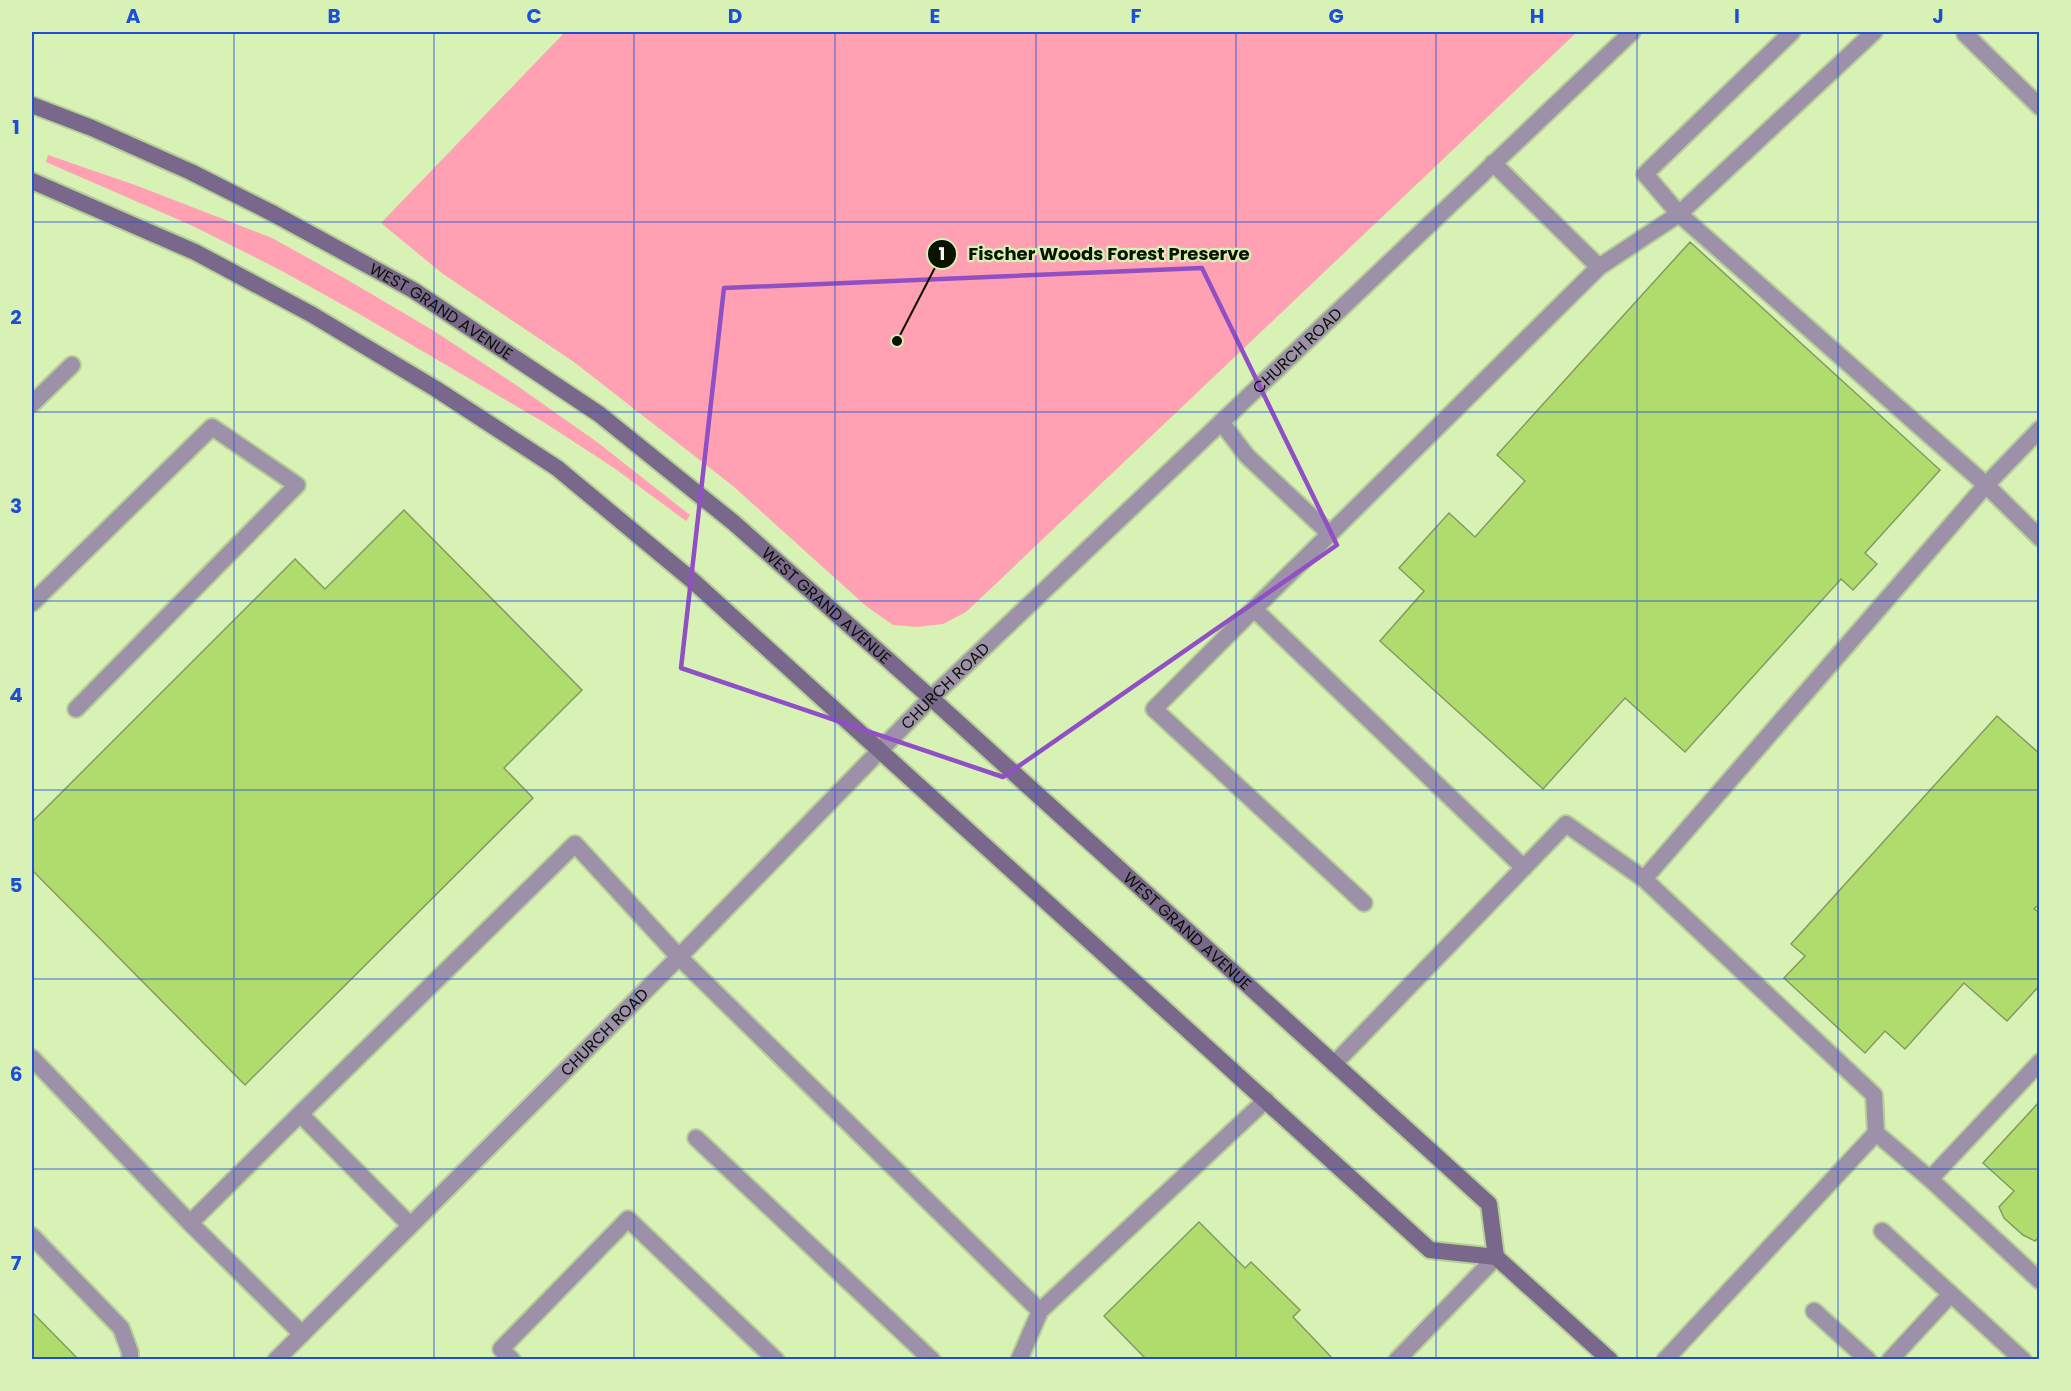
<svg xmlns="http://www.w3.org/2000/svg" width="2071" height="1391" font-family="Poppins,sans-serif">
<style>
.green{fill:#ffa0b3}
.building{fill:#b0dc6e;stroke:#839b61;stroke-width:1.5}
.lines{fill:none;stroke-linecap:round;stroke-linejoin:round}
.service-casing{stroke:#b6ce97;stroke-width:20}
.minor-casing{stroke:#b6ce97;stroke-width:20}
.secondary-casing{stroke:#b6ce97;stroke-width:20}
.service{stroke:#9d91aa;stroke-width:16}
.minor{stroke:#9d91aa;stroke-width:16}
.secondary{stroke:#7a688c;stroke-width:16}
.marked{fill:none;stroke:#904fc4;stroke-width:4.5;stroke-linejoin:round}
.grid{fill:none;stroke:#1d4ed8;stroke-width:1.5;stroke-opacity:0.55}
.labels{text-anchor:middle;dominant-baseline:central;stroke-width:4.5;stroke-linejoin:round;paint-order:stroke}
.street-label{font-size:16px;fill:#0a1200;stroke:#d7f2b4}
.leader{fill:none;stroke:#0a1200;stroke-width:2}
.callout-dot{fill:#0a1200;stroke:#d7f2b4;stroke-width:2}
.mark-label{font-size:18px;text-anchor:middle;font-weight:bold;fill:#fff}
.callout-label{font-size:18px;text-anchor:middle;font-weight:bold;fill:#0a1200;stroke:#d7f2b4;stroke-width:4.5;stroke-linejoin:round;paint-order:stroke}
.neatline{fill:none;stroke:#1d4ed8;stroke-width:2}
.grid-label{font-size:20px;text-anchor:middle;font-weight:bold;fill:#1d4ed8}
</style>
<rect width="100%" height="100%" fill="#d7f2b4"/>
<path class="green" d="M565 32H1577L966 612 943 624 917 627 893 625 866 606 733 486 574 362 443 274 381 223Z
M48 155 135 185 272 238 346 279 434 331 516 385 597 442 690 515 686 521 614 468 545 423 361 315 280 270 193 226 46 162Z"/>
<path class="building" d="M1690 242 1940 470 1865 553 1877 564 1853 590 1841 579 1685 752 1625 698 1543 789 1380 641 1424 591 1399 568 1449 513 1475 537 1525 481 1497 455Z
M404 510 582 690 504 768 533 798 245 1085 32 870V822L295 559 325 589Z
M1997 716 2040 754V903L2034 909 2040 913V985L2007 1021 1964 983 1905 1049 1885 1031 1865 1053 1784 978 1805 956 1791 944Z
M2040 1101V1236L2035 1241 2023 1235 2004 1218 1999 1207 2014 1191 1983 1163Z
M1199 1222 1245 1268 1251 1262 1300 1310 1293 1317 1334 1360H1141L1144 1357 1104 1316Z
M32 1312 79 1360H32Z"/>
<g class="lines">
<defs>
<path id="service" d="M1792 32 1645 174 1679 214 1986 485 2040 538
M1965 34 2040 107
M1599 267 1679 214 1874 32
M32 404 72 365
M1221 422 1247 456 1330 534
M32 603 212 427 297 485 76 709
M1254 609 1599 267 1493 163
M1644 879 1874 1095 1876 1133
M1364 903 1154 709 1254 609 1524 868
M32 1058 190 1223
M1334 1064 1566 824 1644 879 1986 485 2040 429
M300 1114 190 1223 302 1334
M696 1138 932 1360
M1930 1179 2040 1281
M410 1225 300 1114 575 844 679 957 1040 1311 1266 1100
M1882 1231 2023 1360
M32 1236 121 1328 130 1352V1360
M1814 1311 1868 1360
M512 1360 501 1349 628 1219 776 1360
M1019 1360 1040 1311
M1397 1360 1496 1257
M1665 1360 1876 1133 1930 1179 2040 1062
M1890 1360 1951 1294"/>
<g id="minor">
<path id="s1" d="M276 1360 679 957 931 698 1632 32"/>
</g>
<g id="secondary">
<path id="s2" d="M32 105 92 128 191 172 274 214 413 290 599 414 734 523 931 698 1489 1204 1496 1257"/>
<path d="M32 181 195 252 311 314 436 389 557 468 693 581 1430 1250 1496 1257 1610 1360"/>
</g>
</defs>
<use href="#service" class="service-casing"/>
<use href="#minor" class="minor-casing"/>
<use href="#secondary" class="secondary-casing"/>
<use href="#service" class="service"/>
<use href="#minor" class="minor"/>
<use href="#secondary" class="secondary"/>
</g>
<path class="marked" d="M1202 268 1337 545 1003 777 681 668 724 288Z"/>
<path class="grid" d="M234 32V1360M434 32V1360M634 32V1360M835 32V1360M1036 32V1360M1236 32V1360M1436 32V1360M1637 32V1360M1838 32V1360M32 222H2040M32 412H2040M32 601H2040M32 790H2040M32 979H2040M32 1169H2040"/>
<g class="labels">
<g class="street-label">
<text stroke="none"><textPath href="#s2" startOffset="459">WEST GRAND AVENUE</textPath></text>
<text stroke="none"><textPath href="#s1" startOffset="1436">CHURCH ROAD</textPath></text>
<text stroke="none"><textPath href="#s2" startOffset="945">WEST GRAND AVENUE</textPath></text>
<text stroke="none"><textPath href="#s1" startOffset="950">CHURCH ROAD</textPath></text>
<text stroke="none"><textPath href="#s2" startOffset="1431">WEST GRAND AVENUE</textPath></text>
<text stroke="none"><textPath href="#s1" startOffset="464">CHURCH ROAD</textPath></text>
</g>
</g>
<path class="leader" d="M897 341L942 254"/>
<g class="callout-dot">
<circle cx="897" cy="341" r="6"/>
<circle cx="942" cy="254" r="15"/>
</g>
<g class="mark-label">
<text x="942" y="260">1</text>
</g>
<g class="callout-label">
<text x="1109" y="260">Fischer Woods Forest Preserve</text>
</g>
<rect width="2071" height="1391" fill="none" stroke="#d7f2b4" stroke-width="66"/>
<rect x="33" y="33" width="2005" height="1325" class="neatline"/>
<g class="grid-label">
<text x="133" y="23">A</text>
<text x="334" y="23">B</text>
<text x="534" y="23">C</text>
<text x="735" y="23">D</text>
<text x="935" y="23">E</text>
<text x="1136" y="23">F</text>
<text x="1336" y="23">G</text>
<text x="1537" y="23">H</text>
<text x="1737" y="23">I</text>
<text x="1938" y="23">J</text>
<text x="16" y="134">1</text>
<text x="16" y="324">2</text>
<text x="16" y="513">3</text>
<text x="16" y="702">4</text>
<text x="16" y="892">5</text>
<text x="16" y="1081">6</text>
<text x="16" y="1270">7</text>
</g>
</svg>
